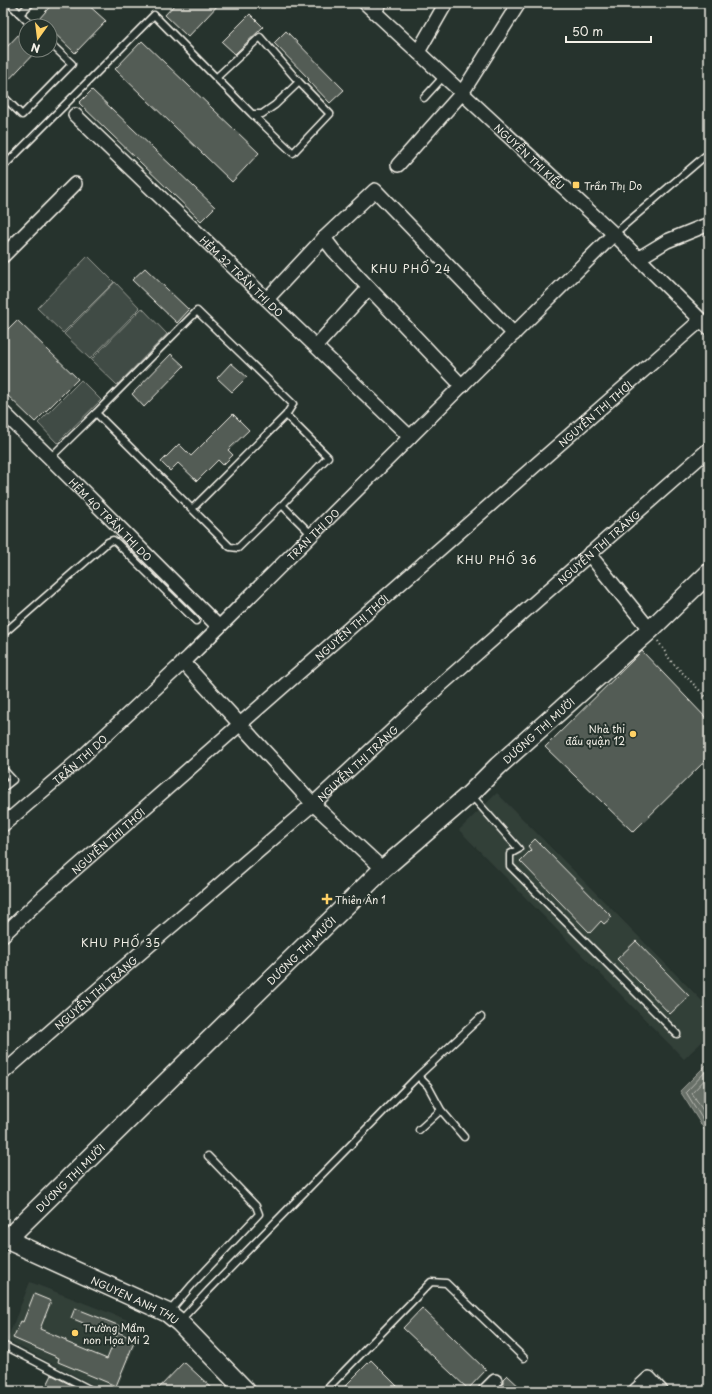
<svg xmlns="http://www.w3.org/2000/svg" width="712" height="1394" font-family="'Playpen Sans',sans-serif">
<style>
.built{fill:#333f39}
.green{fill:#414b45;stroke:#9a9e96}
.water{fill:#676f68;stroke:#9fa39b}
.lines{fill:none;stroke-linecap:round;stroke-linejoin:round}
.shore{stroke:#bcbdb5;stroke-width:1}
.building{fill:#525c55;stroke:#f4f1e8}
.lane-casing{stroke:#f4f1e8;stroke-width:9}
.street-casing{stroke:#f4f1e8;stroke-width:16}
.secondary-casing{stroke:#f4f1e8;stroke-width:21}
.path{stroke:#f4f1e8;stroke-width:2;stroke-dasharray:1 3;stroke-linecap:butt}
.lane{stroke:#26332d;stroke-width:6}
.street{stroke:#26332d;stroke-width:13}
.secondary{stroke:#26332d;stroke-width:18}
.poi-dot{fill:#ffd166;stroke:#26332d;stroke-width:1.5}
.labels{text-anchor:middle;dominant-baseline:central;stroke-width:4;stroke-linejoin:round;paint-order:stroke}
.street-label{font-size:10px;fill:#f4f1e8;stroke:#26332d}
.poi-label{font-size:10px;fill:#f4f1e8;stroke:#26332d;text-anchor:start}
.neighbourhood-label{font-size:11px;letter-spacing:1px;fill:#f4f1e8;stroke:#26332d}
</style>
<rect width="100%" height="100%" fill="#26332d"/>
<filter id="ink" filterUnits="userSpaceOnUse"><feTurbulence type="fractalNoise" baseFrequency=".025" numOctaves="2"/><feDisplacementMap in="SourceGraphic" scale="8" xChannelSelector="R" yChannelSelector="G"/><feConvolveMatrix kernelMatrix="1 2 1 2 8 2 1 2 1" color-interpolation-filters="sRGB"/></filter>
<g filter="url(#ink)">
<path class="built" d="M497 793 709 1008V1035L684 1059 459 830Z
M30 1282 143 1326 116 1391H105L7 1340Z"/>
<path class="green" d="M88 256 114 282 63 333 37 308Z
M115 282 140 308 90 359 64 334Z
M142 308 167 334 117 385 91 360Z
M81 380 101 400 57 443 38 423Z"/>
<path class="water" d="M709 1062V1137L680 1091Z"/>
<g class="lines">
<path class="shore" d="M709 1068 686 1092 709 1130
M709 1075 692 1093 709 1120"/>
</g>
<path class="building" d="M53 3H86L106 21 75 53 50 29V26H46L39 19Z
M176 3H220L188 37 165 15Z
M250 14 263 27 235 54 222 42Z
M286 31 344 90 330 103 308 80 309 79 274 43Z
M21 32 26 36V50H37L3 86V51Z
M142 41 259 153 232 182 115 69Z
M92 90 215 207 201 221 79 103Z
M145 268 189 310 177 323 132 280Z
M17 320 78 379 35 422 3 391V334Z
M171 354 184 366 144 407 132 394Z
M231 363 247 377 232 392 217 378Z
M233 414 249 430 228 450 233 455 223 465 218 460 197 481 178 463 170 471 161 462 179 444 191 456Z
M642 651 709 721V757L633 832 545 747Z
M535 839 612 917 604 924 601 921 590 933 520 861 531 850 528 846Z
M636 941 689 996 670 1014 617 959Z
M34 1294 51 1301 40 1329 66 1340V1342L107 1359 118 1332 135 1340 116 1386 58 1362 59 1358 13 1338 21 1321 23 1322Z
M75 1308 120 1326 115 1336 71 1318Z
M422 1308 486 1370 468 1389 403 1328Z
M371 1360 402 1391H340Z
M184 1362 215 1391H156Z
M52 1375 83 1391H44Z
M507 1375 524 1391H496L503 1383V1379Z"/>
<g class="lines">
<defs>
<path id="lane" d="M9 3 32 26
M20 14 31 3
M377 15 384 3
M216 78 260 37 299 82
M3 96 22 115 72 64 50 43
M424 98 444 76
M3 167 154 15 252 114H262L275 105 299 82 330 114 293 153 252 114
M614 234 705 156
M96 413 197 311 293 404 286 415
M50 458 96 413 230 547 238 548 282 505 312 535
M192 509 286 415 328 457 282 505
M3 634 108 542 113 540 117 543 196 621
M3 769 13 780 3 788
M471 795 519 849 510 854V866L677 1034
M3 810 11 819
M418 1076 428 1086 441 1110 464 1137
M419 1130 441 1110
M169 1312 192 1285 259 1214 256 1206 208 1156
M180 1321 208 1291 418 1076 481 1017
M3 1345 93 1391
M325 1391 431 1282 446 1283 524 1358"/>
<g id="street">
<path id="s1" d="M365 3 614 234 709 328"/>
<path d="M418 52 446 3"/>
<path id="s2" d="M75 115 410 437"/>
<path d="M398 165 462 93 519 3"/>
<path d="M3 256 75 184"/>
<path d="M639 258 667 241 709 224"/>
<path d="M267 299 324 238"/>
<path d="M316 346 369 288"/>
<path d="M462 386 334 251 324 238 375 190 514 334"/>
<path id="s3" d="M3 412 50 458 219 627"/>
<path d="M589 554 650 630"/>
<path d="M183 662 313 804 383 869"/>
<path id="s4" d="M3 825 80 759 189 657 614 234"/>
<path id="s5" d="M3 935 43 897 701 320"/>
<path id="s6" d="M3 1073 109 980 313 804 442 684 709 449"/>
<path d="M485 1391 495 1381"/>
<path d="M635 1391 649 1378 661 1391"/>
</g>
<g id="secondary">
<path id="s7" d="M3 1238 168 1313 179 1322 246 1391"/>
<path id="s8" d="M7 1239 383 869 470 794 498 766 650 630 709 573"/>
</g>
</defs>
<use href="#lane" class="lane-casing"/>
<use href="#street" class="street-casing"/>
<use href="#secondary" class="secondary-casing"/>
<path class="path" d="M658 641 671 661 709 700"/>
<use href="#lane" class="lane"/>
<use href="#street" class="street"/>
<use href="#secondary" class="secondary"/>
</g>
</g>
<g class="poi-dot">
<rect x="572" y="181" width="8" height="8" rx="2"/>
<circle cx="633" cy="734" r="4"/>
<path d="M325 893h4v4h4v4h-4v4h-4v-4h-4v-4h4z"/>
<circle cx="75" cy="1333" r="4"/>
</g>
<g class="labels">
<g class="street-label">
<text stroke="none"><textPath href="#s1" startOffset="225">NGUYỄN THỊ KIỂU</textPath></text>
<text stroke="none"><textPath href="#s2" startOffset="232">HẺM 32 TRẦN THỊ DO</textPath></text>
<text stroke="none"><textPath href="#s5" startOffset="789">NGUYỄN THỊ THƠI</textPath></text>
<text stroke="none"><textPath href="#s3" startOffset="152">HẺM 40 TRẦN THỊ DO</textPath></text>
<text stroke="none"><textPath href="#s4" startOffset="425">TRẦN THỊ DO</textPath></text>
<text stroke="none"><textPath href="#s6" startOffset="795">NGUYỄN THỊ TRÀNG</textPath></text>
<text stroke="none"><textPath href="#s5" startOffset="465">NGUYỄN THỊ THƠI</textPath></text>
<text stroke="none"><textPath href="#s8" startOffset="736">DƯƠNG THỊ MƯỜI</textPath></text>
<text stroke="none"><textPath href="#s4" startOffset="101">TRẦN THỊ DO</textPath></text>
<text stroke="none"><textPath href="#s6" startOffset="471">NGUYỄN THỊ TRÀNG</textPath></text>
<text stroke="none"><textPath href="#s5" startOffset="141">NGUYỄN THỊ THƠI</textPath></text>
<text stroke="none"><textPath href="#s8" startOffset="412">DƯƠNG THỊ MƯỜI</textPath></text>
<text stroke="none"><textPath href="#s6" startOffset="123">NGUYỄN THỊ TRÀNG</textPath></text>
<text stroke="none"><textPath href="#s8" startOffset="88">DƯƠNG THỊ MƯỜI</textPath></text>
<text stroke="none"><textPath href="#s7" startOffset="146">NGUYEN ANH THU</textPath></text>
</g>
<g class="poi-label">
<text x="584" y="185">Trần Thị Do</text>
<text x="625" y="728" text-anchor="end">Nhà thi<tspan x="625" dy="12">đấu quận 12</tspan></text>
<text x="335" y="899">Thiên Ân 1</text>
<text x="83" y="1327">Trường Mầm<tspan x="83" dy="12">non Họa Mi 2</tspan></text>
</g>
<g class="neighbourhood-label">
<text x="411" y="268">KHU PHỐ 24</text>
<text x="497" y="559">KHU PHỐ 36</text>
<text x="121" y="942">KHU PHỐ 35</text>
</g>
</g>
<rect width="712" height="1394" fill="none" stroke="#26332d" stroke-width="16"/>
<rect x="8" y="8" width="696" height="1378" fill="none" stroke="#f4f1e8" stroke-width="1.5" filter="url(#ink)"/>
<g transform="translate(38 38) rotate(194)"><circle r="19" fill="#26332d" stroke="#787f78"/>
<path d="M0-3L7 15L0 10L-7 15Z" fill="#ffd166"/>
<text y="-6" font-size="11" font-weight="bold" text-anchor="middle" fill="#f4f1e8">N</text>
</g>
<path d="M566 36v6h85v-6" fill="none" stroke="#f4f1e8" stroke-width="2"/>
<text x="572" y="36" font-size="12" fill="#f4f1e8" stroke="#26332d" stroke-width="3" paint-order="stroke">50 m</text>
</svg>
